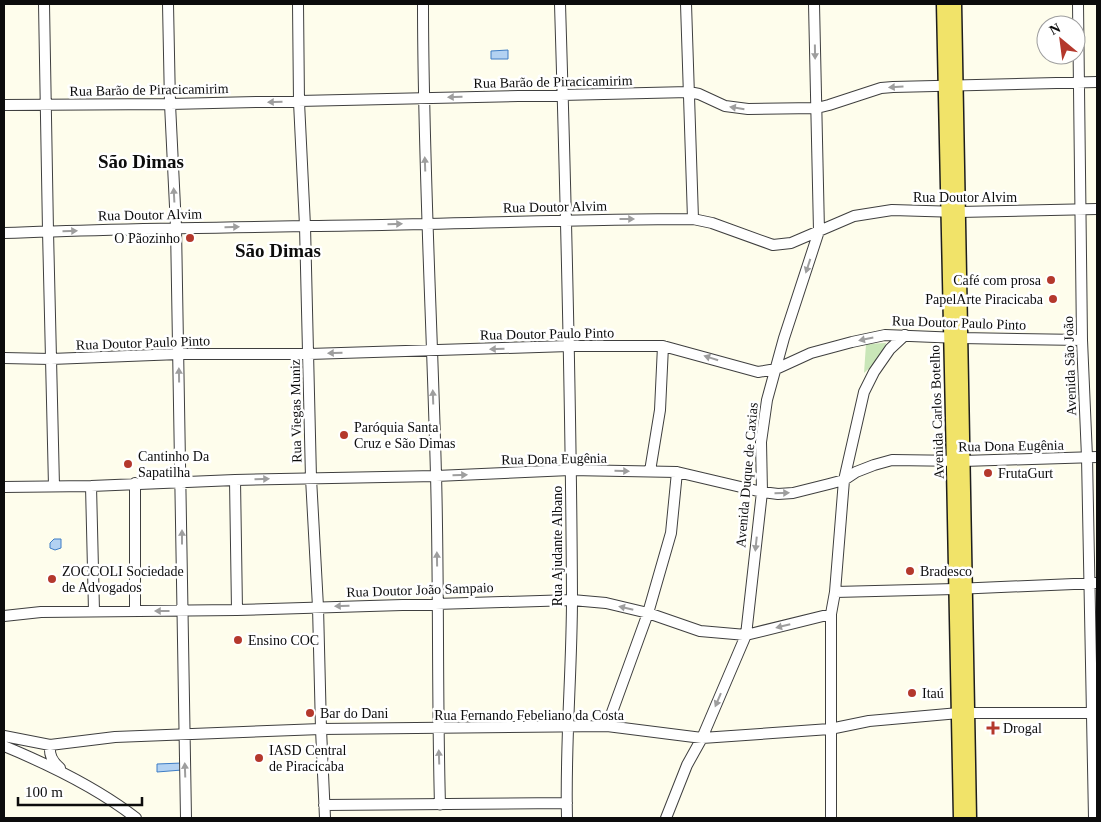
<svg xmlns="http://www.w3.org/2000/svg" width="1101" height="822" font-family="Georgia,serif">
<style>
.green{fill:#c9e6b8}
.water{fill:#b3d2f2;stroke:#3e7dc5}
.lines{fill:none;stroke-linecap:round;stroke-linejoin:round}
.minor-casing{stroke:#3f3f3f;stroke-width:12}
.major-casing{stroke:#1d1d1d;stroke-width:15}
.minor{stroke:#fff;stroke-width:10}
.major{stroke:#f1e369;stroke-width:12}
.oneway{fill:#9e9e9e}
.poi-dot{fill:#b4382c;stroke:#fff;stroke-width:2}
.labels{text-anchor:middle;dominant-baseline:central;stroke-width:5;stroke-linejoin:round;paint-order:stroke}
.street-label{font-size:14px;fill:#0c0c0c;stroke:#fff}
.poi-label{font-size:14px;fill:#0c0c0c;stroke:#fff;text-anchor:start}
.district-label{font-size:19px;font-weight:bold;fill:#0c0c0c;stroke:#fff}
</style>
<rect width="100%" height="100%" fill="#fefdec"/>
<path class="green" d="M886 343C882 357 874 364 864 373L866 344Z"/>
<path class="water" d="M508 50V59H491V51Z
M54 539H61V548L55 550 50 548V543Z
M182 763V770L157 772V764Z"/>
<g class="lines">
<defs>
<path id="minor" d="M44 4 48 231 54 486
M168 4 170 104 176 227 186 818
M298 4 299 102 305 226 311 478 318 607 321 729 325 818
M423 4C423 161 432 318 436 475 439 585 437 695 440 805
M560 4C566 202 571 399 572 597 572 671 565 744 567 818
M686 4 693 219
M1078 4 1082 340 1087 457 1094 818
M4 105 170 104 689 92 699 94 725 106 748 109 817 108 829 105 881 88 893 87 1097 82
M4 233C130 228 256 227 382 225 486 223 589 219 693 219L712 223 773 245 791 243 854 216 892 210 959 212 1097 209
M4 358 51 359 179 354H309L569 346H663L758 372 776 369 811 353 852 342 885 335 960 338 1082 340
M650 471 660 410 663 346
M235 480 237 610
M91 486 94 611
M4 487 91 486 235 480 436 476 570 470 677 472 762 492 778 494 793 493 829 484 844 480 856 472 874 465 892 460 963 461 1097 457
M835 592 955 589 1097 583
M135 611V483
M4 616 41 612 237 610 572 600 606 603 648 613 700 631 746 635 831 614
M607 726 648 613 671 533 677 472
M4 736 50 745 115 737 321 729 607 726 702 738 830 729 869 721 959 713H1097
M50 745C49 755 52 761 60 768
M4 746C50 765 96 787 136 818
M324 805 567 803
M666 818 687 765 702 738 746 635 762 492 761 442 767 400 784 338 819 231 814 4
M831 818V614L835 592 844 480 864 392 874 372 890 349 905 335"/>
<path id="major" d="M943 4C948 275 956 547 960 818
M955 4 970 818"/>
</defs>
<use href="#minor" class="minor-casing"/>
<use href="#major" class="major-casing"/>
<use href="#minor" class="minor"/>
<use href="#major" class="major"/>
</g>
<defs><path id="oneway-solid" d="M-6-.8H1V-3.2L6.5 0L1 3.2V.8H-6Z" transform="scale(1.25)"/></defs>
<g class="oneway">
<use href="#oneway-solid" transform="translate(815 52) rotate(89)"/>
<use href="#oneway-solid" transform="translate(896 87) rotate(177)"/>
<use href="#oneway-solid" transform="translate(455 97) rotate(179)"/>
<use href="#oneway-solid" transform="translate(275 102) rotate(179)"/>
<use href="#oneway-solid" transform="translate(737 108) rotate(-171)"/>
<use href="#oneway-solid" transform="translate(425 164) rotate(-92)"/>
<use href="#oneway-solid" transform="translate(174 195) rotate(-93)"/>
<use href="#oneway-solid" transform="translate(627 219)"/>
<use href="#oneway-solid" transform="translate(395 224) rotate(-1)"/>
<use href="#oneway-solid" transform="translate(232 227) rotate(-1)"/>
<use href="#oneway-solid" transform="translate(70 231) rotate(-2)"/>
<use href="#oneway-solid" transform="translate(808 266) rotate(108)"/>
<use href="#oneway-solid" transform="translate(866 339) rotate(168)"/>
<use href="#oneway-solid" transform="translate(497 349) rotate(179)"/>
<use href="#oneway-solid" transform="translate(335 353) rotate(178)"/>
<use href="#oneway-solid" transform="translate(711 358) rotate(-162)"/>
<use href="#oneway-solid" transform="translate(179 375) rotate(-91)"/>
<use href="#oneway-solid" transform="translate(433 397) rotate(-92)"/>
<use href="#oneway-solid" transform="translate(622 471) rotate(1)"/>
<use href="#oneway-solid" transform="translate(460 475) rotate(-2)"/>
<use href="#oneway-solid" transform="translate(262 479) rotate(-1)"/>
<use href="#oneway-solid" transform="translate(782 493) rotate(-1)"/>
<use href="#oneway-solid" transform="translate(182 537) rotate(-90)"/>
<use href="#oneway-solid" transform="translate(756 544) rotate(96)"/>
<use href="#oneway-solid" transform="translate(437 559) rotate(-91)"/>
<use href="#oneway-solid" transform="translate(342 606) rotate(178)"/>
<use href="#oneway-solid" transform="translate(626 608) rotate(-167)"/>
<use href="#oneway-solid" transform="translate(162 611) rotate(180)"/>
<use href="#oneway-solid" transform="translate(783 626) rotate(166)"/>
<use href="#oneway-solid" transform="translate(718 700) rotate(113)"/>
<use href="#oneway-solid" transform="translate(439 757) rotate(-92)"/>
<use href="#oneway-solid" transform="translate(185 770) rotate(-92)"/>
</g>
<g class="poi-dot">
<circle cx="190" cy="238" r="5"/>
<circle cx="1051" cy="280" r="5"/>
<circle cx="1053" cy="299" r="5"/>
<circle cx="344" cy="435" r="5"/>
<circle cx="128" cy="464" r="5"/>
<circle cx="988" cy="473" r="5"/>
<circle cx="910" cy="571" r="5"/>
<circle cx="52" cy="579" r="5"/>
<circle cx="238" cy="640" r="5"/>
<circle cx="912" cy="693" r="5"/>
<circle cx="310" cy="713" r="5"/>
<path d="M990.5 720.5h5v5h5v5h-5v5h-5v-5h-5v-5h5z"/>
<circle cx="259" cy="758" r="5"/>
</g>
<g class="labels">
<g class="street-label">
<text transform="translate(553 82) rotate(-1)">Rua Barão de Piracicamirim</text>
<text transform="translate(149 90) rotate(-1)">Rua Barão de Piracicamirim</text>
<text x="965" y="197">Rua Doutor Alvim</text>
<text transform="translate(555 207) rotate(-1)">Rua Doutor Alvim</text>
<text transform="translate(150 215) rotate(-1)">Rua Doutor Alvim</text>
<text transform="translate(959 323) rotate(2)">Rua Doutor Paulo Pinto</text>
<text transform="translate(547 334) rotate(-1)">Rua Doutor Paulo Pinto</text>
<text transform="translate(143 343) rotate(-2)">Rua Doutor Paulo Pinto</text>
<text transform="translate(1070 366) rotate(-92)">Avenida São João</text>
<text transform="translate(296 411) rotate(-91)">Rua Viegas Muniz</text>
<text transform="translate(937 412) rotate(-92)">Avenida Carlos Botelho</text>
<text transform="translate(1011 446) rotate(-1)">Rua Dona Eugênia</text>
<text transform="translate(554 459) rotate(-1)">Rua Dona Eugênia</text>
<text transform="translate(747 475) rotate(-85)">Avenida Duque de Caxias</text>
<text transform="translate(557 546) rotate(-90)">Rua Ajudante Albano</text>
<text transform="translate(420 590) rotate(-2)">Rua Doutor João Sampaio</text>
<text x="529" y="715">Rua Fernando Febeliano da Costa</text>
</g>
<g class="poi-label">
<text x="180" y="238" text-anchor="end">O Pãozinho</text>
<text x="1041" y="280" text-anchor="end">Café com prosa</text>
<text x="1043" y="299" text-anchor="end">PapelArte Piracicaba</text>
<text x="354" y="427">Paróquia Santa<tspan x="354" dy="16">Cruz e São Dimas</tspan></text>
<text x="138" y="456">Cantinho Da<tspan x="138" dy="16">Sapatilha</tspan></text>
<text x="998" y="473">FrutaGurt</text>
<text x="62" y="571">ZOCCOLI Sociedade<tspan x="62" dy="16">de Advogados</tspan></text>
<text x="920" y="571">Bradesco</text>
<text x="248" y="640">Ensino COC</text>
<text x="922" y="693">Itaú</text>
<text x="320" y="713">Bar do Dani</text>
<text x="1003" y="728">Drogal</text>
<text x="269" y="750">IASD Central<tspan x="269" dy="16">de Piracicaba</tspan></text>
</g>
<g class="district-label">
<text x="141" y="161">São Dimas</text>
<text x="278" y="250">São Dimas</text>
</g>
</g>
<rect width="1101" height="822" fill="none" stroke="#0c0c0c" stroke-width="10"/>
<g transform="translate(1061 40) rotate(331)"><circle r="24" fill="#ffffff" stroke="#9e9e9e"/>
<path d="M0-4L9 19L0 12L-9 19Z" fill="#b4382c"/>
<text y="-8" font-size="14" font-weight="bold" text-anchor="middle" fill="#0c0c0c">N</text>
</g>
<path d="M18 797v8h124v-8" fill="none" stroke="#0c0c0c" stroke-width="2.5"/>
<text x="25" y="797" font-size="15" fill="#0c0c0c" stroke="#ffffff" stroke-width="4" paint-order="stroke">100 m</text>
</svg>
